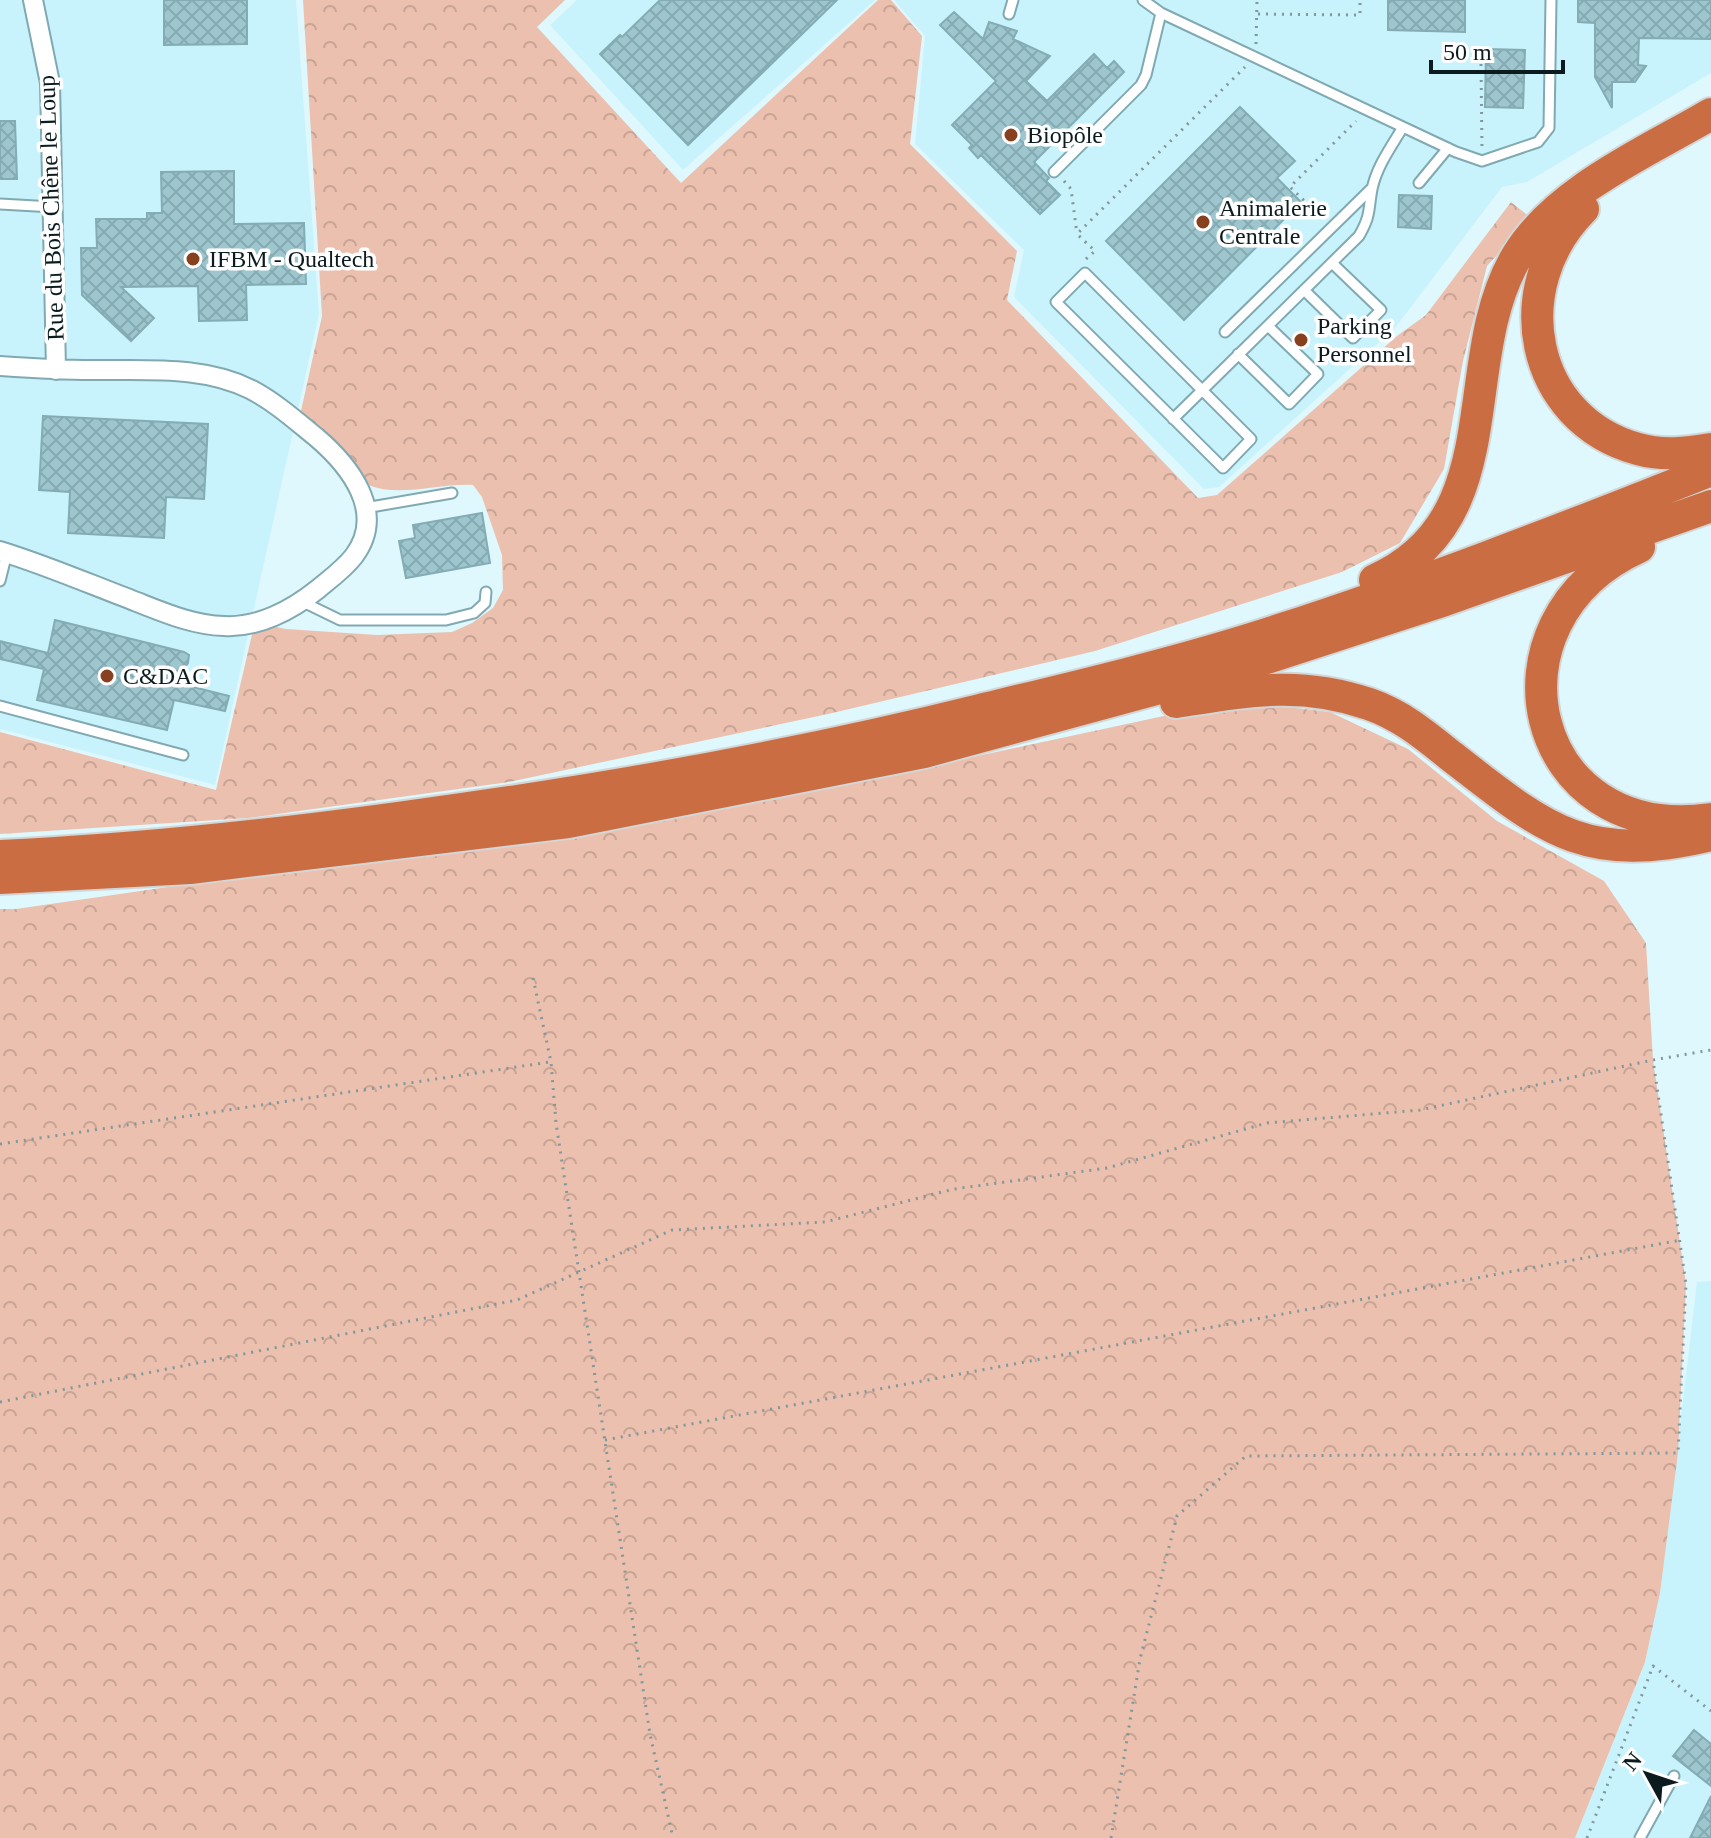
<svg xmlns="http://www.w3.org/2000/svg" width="1711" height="1838" font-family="'Times New Roman',serif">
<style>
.built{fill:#c9f3fc}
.forest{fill:url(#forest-crowns)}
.building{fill:url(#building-cross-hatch);stroke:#83acb5;stroke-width:2}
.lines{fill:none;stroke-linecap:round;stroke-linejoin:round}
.lane-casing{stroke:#80a9b2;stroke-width:13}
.street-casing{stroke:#80a9b2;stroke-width:22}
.highway-casing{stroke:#d3d6d6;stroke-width:36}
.path{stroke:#82979b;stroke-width:3;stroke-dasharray:2 6;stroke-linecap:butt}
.lane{stroke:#fff;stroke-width:9}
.street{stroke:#fff;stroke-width:18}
.highway{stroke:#ca6d42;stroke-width:32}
.poi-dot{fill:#88411f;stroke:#fff;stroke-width:3}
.labels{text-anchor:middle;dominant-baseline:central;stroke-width:7;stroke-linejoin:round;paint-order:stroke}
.poi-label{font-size:24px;fill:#0b1b1e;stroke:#fff;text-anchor:start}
.street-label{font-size:24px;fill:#0b1b1e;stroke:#fff}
</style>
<defs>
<pattern id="forest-crowns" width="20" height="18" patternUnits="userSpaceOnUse" patternTransform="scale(2)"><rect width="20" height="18" fill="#ebc0ae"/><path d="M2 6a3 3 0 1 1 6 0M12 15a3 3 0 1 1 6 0" fill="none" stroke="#c8a495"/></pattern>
<pattern id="building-cross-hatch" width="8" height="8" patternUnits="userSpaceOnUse" patternTransform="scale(2)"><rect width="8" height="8" fill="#9dc6cf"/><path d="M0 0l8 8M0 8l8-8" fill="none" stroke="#86aab1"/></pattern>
</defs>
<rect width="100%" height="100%" fill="#dff8fd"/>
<path class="built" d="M0 0H296L319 314 215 785 0 729Z
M577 0H875L683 170 550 25Z
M894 0H1711V73L1527 182 1502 187 1395 328 1219 487 1204 489 1014 297 1024 250 915 144 925 36Z
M1711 1281V1838H1575L1645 1662 1660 1593 1697 1282Z"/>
<path class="forest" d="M303 0H565L537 27 681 183 878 0H891L922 36 910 144 1017 251 1007 300 1198 498 1217 495 1397 336 1426 315 1511 202 1531 218 1487 266 1463 361 1444 469 1400 543 1342 572 1095 651 828 714 509 782 248 818 0 834V732L216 790 253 630 266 625 286 629 377 635 452 632 472 623 493 608 503 590 502 555 482 497 473 485C438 483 401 498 368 485L299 420 322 316Z
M1278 706 1330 712 1408 749 1497 821 1604 881 1646 943 1653 1060 1686 1284 1678 1453 1660 1593 1645 1662 1575 1838H0V909H16L777 799 1201 708Z"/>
<path class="building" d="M164 0H247V44L164 45Z
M660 0H837L688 145 600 54 620 35 622 37Z
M1388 0H1465V32L1388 30Z
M1578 0H1711V39L1639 38 1638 65 1646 66 1635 82H1612V108L1595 77V23L1578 22Z
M954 12 983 39 989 22 1017 31 1013 39 1050 56 1026 81 1047 101 1094 54 1107 68 1114 61 1124 72 1034 162 1049 178 1046 181 1060 195 1040 214 981 155 978 158 969 148 972 145 952 125 996 81 940 25Z
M1486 49 1525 50 1523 108 1485 107Z
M1240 107 1295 161 1277 178 1301 202 1184 320 1106 241Z
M0 121H15L17 179H0Z
M234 171V224L304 223 306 284 246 285 247 320 199 321 198 286 121 287 154 318 131 341 82 295 81 248H97L96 219H147V213H162L161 172Z
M1399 195 1432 196 1431 229 1398 227Z
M43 416 208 424 204 499 166 497 164 538 68 533 70 492 39 490Z
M482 513 490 563 406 578 399 541 415 538 413 525Z
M55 620 184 652 189 655 188 663 173 682 229 696 225 711 174 700 167 730 37 700 44 669 0 659V641L48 653Z
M1694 1730 1711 1744V1786L1673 1756Z
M1711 1796V1838H1690Z"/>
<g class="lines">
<defs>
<path id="lane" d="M1143 0 1161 13 1456 152 1482 161 1538 142 1549 128 1551 0
M1009 14 1013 0
M1054 172 1141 85 1146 75 1161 13
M1419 183 1448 148
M0 204 53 207
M1085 273 1251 439 1223 468 1056 302Z
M1304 290 1353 338 1381 310 1332 263
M1225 332 1372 188
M1238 354 1289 404 1318 374 1268 326
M1173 419 1359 236C1371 215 1368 211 1372 189 1377 166 1391 147 1403 127
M365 508 452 493
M0 581 7 553
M303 602 340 620H446L474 613 485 603 486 592
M0 706 183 755
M1640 1838 1674 1776"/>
<path id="street" d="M33 0 50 83 56 370
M0 366C30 368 60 370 91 370 145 371 203 365 252 390 276 403 295 420 316 437 349 465 387 512 354 556 344 569 330 579 318 589 292 610 258 628 224 626 193 625 165 613 137 602 92 585 46 565 0 551"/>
<path id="highway" d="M1583 209C1505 287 1529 419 1638 449 1662 456 1687 453 1711 449
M1639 547C1476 621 1528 846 1711 819
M1375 580C1512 519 1454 361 1517 256 1556 191 1648 151 1711 114
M1176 702C1246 691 1299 680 1369 704 1401 715 1425 735 1451 756 1546 830 1585 865 1711 835
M0 856C133 850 265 836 397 818 593 792 787 758 980 710 1071 688 1164 666 1254 638 1409 589 1561 530 1711 470
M0 878 190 868 568 822 924 752 1248 664 1445 600 1711 506"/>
</defs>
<use href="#lane" class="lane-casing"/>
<use href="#street" class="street-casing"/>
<use href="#highway" class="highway-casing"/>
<path class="path" d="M1258 14 1360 15V0
M1256 44 1257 0
M1481 64 1482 149
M1064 181 1071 189 1077 234
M1321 217 1290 187 1356 121
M1086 259 1095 251 1077 234 1245 67
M533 978 551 1062 556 1123 650 1734 673 1838
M0 1144 550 1062
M0 1402 517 1300 672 1230 825 1222 954 1189 1107 1168 1267 1123 1420 1110 1653 1060 1711 1050
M605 1440 1681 1240
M1111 1838 1140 1659 1177 1516 1246 1456 1678 1453 1686 1284 1653 1060
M1587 1838 1653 1666 1711 1711"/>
<use href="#lane" class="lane"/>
<use href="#street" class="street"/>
<use href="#highway" class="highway"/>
</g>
<g class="poi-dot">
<circle cx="1011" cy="135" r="8"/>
<circle cx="1203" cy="222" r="8"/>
<circle cx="193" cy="259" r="8"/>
<circle cx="1301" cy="340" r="8"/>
<circle cx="107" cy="676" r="8"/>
</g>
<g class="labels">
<g class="poi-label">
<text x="1027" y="135">Biopôle</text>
<text x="1219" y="208">Animalerie<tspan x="1219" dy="28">Centrale</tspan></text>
<text x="209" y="259">IFBM - Qualtech</text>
<text x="1317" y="326">Parking<tspan x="1317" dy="28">Personnel</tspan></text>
<text x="123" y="676">C&amp;DAC</text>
</g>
<g class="street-label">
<text transform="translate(51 208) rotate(-92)">Rue du Bois Chêne le Loup</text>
</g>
</g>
<g transform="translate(1647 1774) rotate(310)" stroke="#ffffff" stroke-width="6" paint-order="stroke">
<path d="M0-6L14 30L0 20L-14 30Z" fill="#0b1b1e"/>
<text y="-12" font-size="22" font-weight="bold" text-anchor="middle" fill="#0b1b1e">N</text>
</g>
<path d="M1431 60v12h132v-12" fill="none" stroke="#0b1b1e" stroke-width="4"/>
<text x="1443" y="60" font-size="24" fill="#0b1b1e" stroke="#ffffff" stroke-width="6" paint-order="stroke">50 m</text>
</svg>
